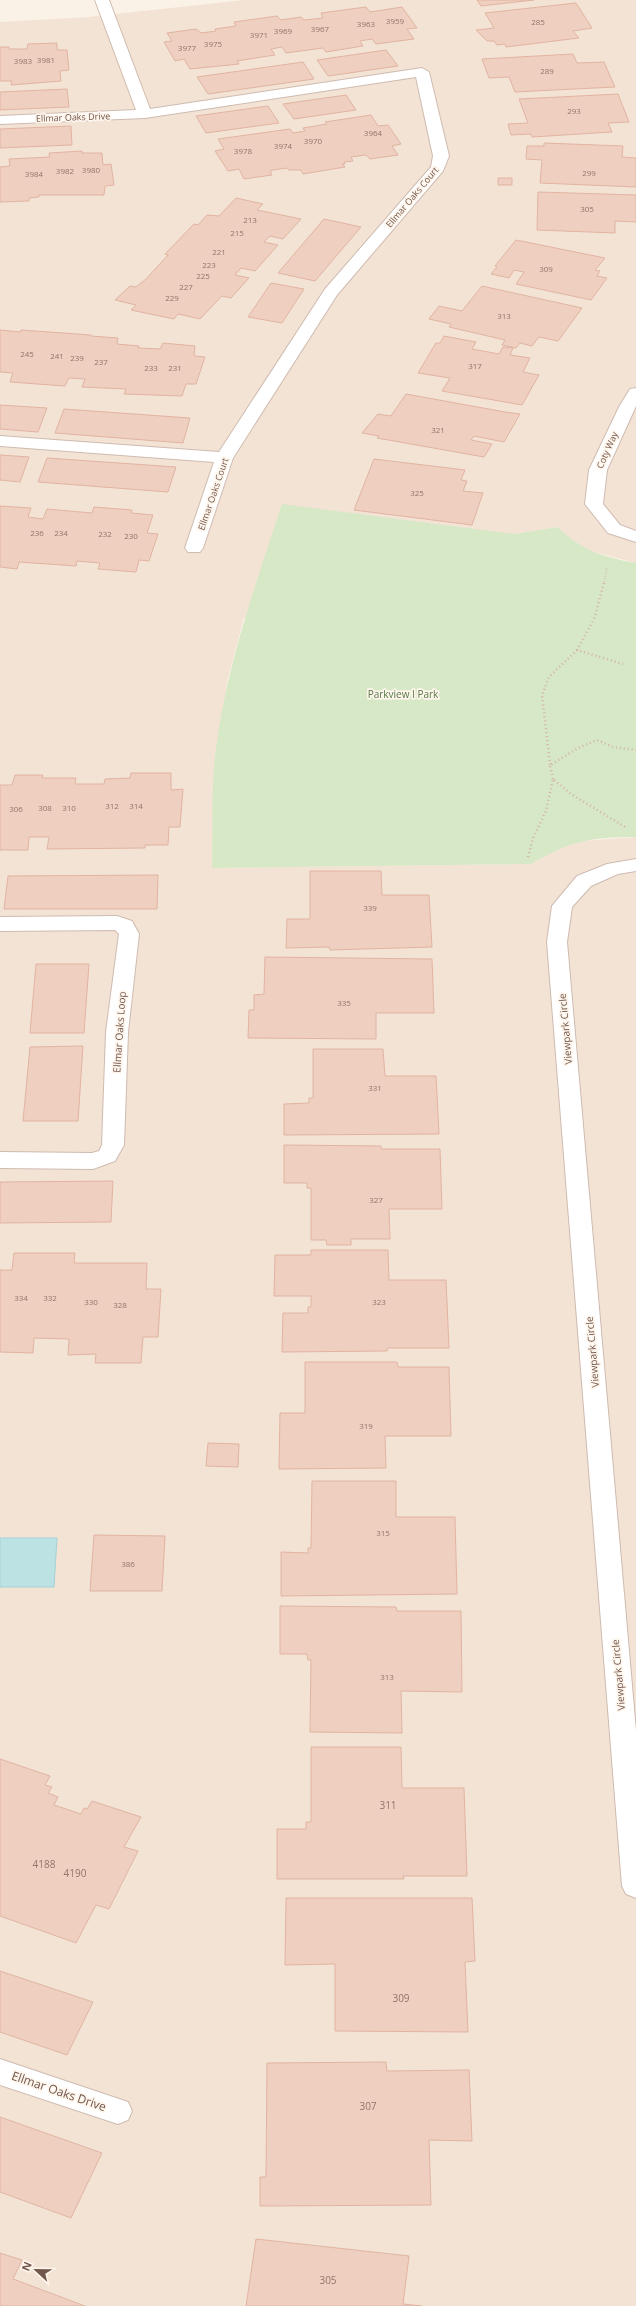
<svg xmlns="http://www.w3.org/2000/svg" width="636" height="2306" font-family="'Open Sans',sans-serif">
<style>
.residential{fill:#f3e3d5}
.green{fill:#d7e8c6}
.water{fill:#bce2e4;stroke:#a3d2d5}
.building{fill:#efcfc0;stroke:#e1b4a1}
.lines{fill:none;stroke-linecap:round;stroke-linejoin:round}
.lane-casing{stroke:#cfbbb0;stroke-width:2}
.street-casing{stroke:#cfbbb0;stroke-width:2}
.path-far1{stroke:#d4b2a3;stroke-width:2;stroke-dasharray:0.5 2;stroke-linecap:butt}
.path{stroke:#d4b2a3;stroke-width:2.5;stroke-dasharray:1 3;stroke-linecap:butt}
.lane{fill:#fff;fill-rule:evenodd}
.street{fill:#fff;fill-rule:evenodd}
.labels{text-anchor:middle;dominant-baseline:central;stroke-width:3.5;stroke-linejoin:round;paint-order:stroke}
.number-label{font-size:8px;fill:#937569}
.far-street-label{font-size:9px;fill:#74574c;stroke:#fef6ed}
.park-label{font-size:10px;fill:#587945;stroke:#fef6ed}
.street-label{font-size:10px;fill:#74574c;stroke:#fef6ed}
.near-number-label{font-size:10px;fill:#937569}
.near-street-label{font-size:12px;fill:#74574c;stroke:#fef6ed}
</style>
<rect width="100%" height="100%" fill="#fbf2e7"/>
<path class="residential" d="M244 0H636V563L590 551 569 539 558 527 514 534 244 618 228 678 215 756 212 868 531 864 556 849 582 841 636 837V2306H0V22L88 17Z"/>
<path class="green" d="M282 504 514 534 558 527C578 549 606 558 636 563V837C591 837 570 841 531 864L212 868C213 831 211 793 215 756 225 669 255 587 282 504Z"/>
<path class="water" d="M0 1538H57L54 1587H0Z"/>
<path class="building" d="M477 0H534L481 6Z
M576 3 592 28 573 31 579 38 506 47 505 44 497 45 494 41H487L476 30 494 28 485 13Z
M366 7 370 12 402 7 417 28 407 29 414 39 376 44 372 39 360 41 363 46 326 52 323 48 286 53 282 47 271 49 275 55 237 61 239 64 190 69 184 59 175 61 164 42 172 41 167 33 196 29 201 33 216 31 215 29 236 26 234 22 277 16 281 20 301 17 304 20 323 18 321 13Z
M57 43V50H67L69 70 60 71 61 81 11 85 12 81H0V47H9V49H27L28 44Z
M386 50 398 66 328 76 317 60Z
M573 54 577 63 604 62 615 87 515 92 509 77 489 78 482 59Z
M303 62 314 79 208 94 197 77Z
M67 89 69 107 0 110V92Z
M618 94 629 122 608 123 612 132 532 137 531 134 511 135 508 124 528 123 519 99Z
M346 95 356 110 294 119 283 104Z
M268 106 279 123 206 133 196 116Z
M371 115 378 126 388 125 401 144 392 146 398 155 370 159 366 155 351 157 353 161 344 162 345 164H342L345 167 303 174 301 170H289L287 168 273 170 270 171 272 175 244 179 239 169 228 171 215 151 224 149 218 139 290 129 293 133 305 131 303 128 327 124 325 122Z
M71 126 72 145 0 148V129Z
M544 143 623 146 622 157 636 158V187L540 183 542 160 526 159 527 146H544Z
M82 151V153H102L103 165 111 164 114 185 105 186 104 195H39V197L29 198V201L0 202V167L10 166 9 159 50 157 49 153Z
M498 178H512V185H498Z
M538 192 636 195V222L615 221V233L537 230Z
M236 198 263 204 257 210 301 219 283 239 270 236 264 242 278 245 255 271 241 268 235 275 249 278 231 298 222 296 200 319 178 314 174 319 131 310 136 305 115 300 130 286 136 287 146 279 168 255 165 254 194 224 198 225 207 215 219 216Z
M324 219 361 227 315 281 278 273Z
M516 240 605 258 595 270 600 271 597 276 607 278 591 300 516 284 524 272 514 270 509 278 491 274 497 267 495 266Z
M271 283 304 289 282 323 248 317Z
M482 286 582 308 558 341 539 337 532 346 520 343 516 348 502 345 505 340 449 327 451 324 429 319 439 306 462 311Z
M0 330 21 332V330L91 335V336L118 338 117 344 139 346 138 348 160 349 163 343 195 346 194 356 205 357 196 384H186L182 396 124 394 126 389 82 387 85 379 69 378 65 386 10 382 13 373 0 372Z
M444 336 476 342 472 349 499 354 503 347 513 348 510 355 530 358 523 372 539 375 522 405 442 391 450 378 418 373 436 343H440Z
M406 394 505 412 520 414 504 442 474 436 471 440 492 444 484 457 377 438 379 436 362 433 378 414 391 416Z
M0 405 47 408 38 432 0 429Z
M64 409 190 418 183 443 55 433Z
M0 455 29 457 20 482 0 480Z
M47 458 176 467 168 492 38 482Z
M374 459 465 470 461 480 467 481 463 491 483 493 472 525 354 510Z
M0 506 31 508 28 517 43 519 47 509 92 513 94 507 132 510 131 513 153 515 147 533 158 534 149 561 139 560 136 572 98 569 100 563 77 561 76 566 19 562 17 569 0 567Z
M131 773H171V790L183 789 180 827H169L168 845H145V848L47 849 49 837H29L28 850H0V785H12L15 775H43L42 778H76L75 784H104L105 779 130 778Z
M310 871H381L382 895H429L432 947 330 950 329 947 286 948 287 919H310Z
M158 875 157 909H4L8 876Z
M265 957 432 959 434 1013H376V1039L248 1038 249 1010H254V995L264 994Z
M36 964H89L84 1033H30Z
M83 1046 78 1121H23L30 1047Z
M313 1049H383L385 1076H436L439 1134 284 1135V1104L309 1103V1098H313Z
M284 1145 381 1146V1149H440L442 1209H389L390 1239H351V1245H327L326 1240H311V1188H307V1183H284Z
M113 1181 111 1222 0 1223V1182Z
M311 1250H388L389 1280H446L449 1348H388L387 1351 282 1352 283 1313H308V1307H311V1296H274L275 1255H311Z
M14 1253H75L74 1263H147L146 1289H161L158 1337H143L141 1363H95L96 1354 68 1355 69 1339 34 1338 33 1353 0 1352V1270H12Z
M305 1362H397L398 1367H449L451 1436H385L386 1468 279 1469 280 1413H305Z
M208 1443 239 1444 238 1467 206 1466Z
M312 1481H396V1517H455L457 1594 281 1596V1552L308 1553V1548H311Z
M94 1535 165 1536 162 1591H90Z
M280 1606 396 1607 397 1611H461L462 1692 401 1691 402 1733 310 1732 311 1660H308L307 1654H280Z
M311 1747H401L402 1788H464L467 1876H403L404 1879H277V1829H306V1822H311Z
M0 1759 50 1776 45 1785 52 1787 48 1793 58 1797 54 1805 81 1814 84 1808 87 1809 92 1801 141 1817 124 1847 138 1851 109 1909 96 1905 76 1943 0 1916Z
M286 1898H472L475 1961 465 1962 468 2032 335 2031V1964L285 1965Z
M0 1971 93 2002 67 2055 0 2032Z
M386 2062 387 2071 469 2070 472 2141 429 2140 431 2205 260 2206V2177H266L267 2063Z
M0 2117 102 2153 71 2218 0 2192Z
M256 2239 409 2256 403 2304 422 2306H246Z
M0 2253 22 2260 13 2279 85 2306H0Z"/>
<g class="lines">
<defs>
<path id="lane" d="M95 0H109L150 109 422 68 429 72 449 156 443 171 337 295 233 458 203 548 200 552H188L185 548 214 462 0 446V436L219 452 325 289 431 167 433 156 416 77 145 118 0 124V116L136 110Z
M117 916 132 921 139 934 128 1032 124 1145 115 1161 93 1169 0 1168V1152L92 1153 99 1151 102 1145 106 1032 119 934 115 930 0 931V917Z
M0 2059 128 2102 132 2111 128 2120 118 2124 0 2085Z"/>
<path id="street" d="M636 388V406L607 470 603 504 620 525 636 531V542L608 533 585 504 589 470 619 407 630 389Z
M636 859V871L618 874 591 886 572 907 567 942 636 1731V1898L626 1894 622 1886 547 942 552 906 577 876 607 864Z"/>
</defs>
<use href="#lane" class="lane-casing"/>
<use href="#street" class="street-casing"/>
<path class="path-far1" d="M604 584 607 568"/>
<path class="path" d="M604 583 594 619 577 650 623 664
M550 765 542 695 549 677 577 650
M553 779 550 765 580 747 597 740 613 747 636 750
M528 857 533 838 546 811 553 779 571 794 625 827"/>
<use href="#lane" class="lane"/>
<use href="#street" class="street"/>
</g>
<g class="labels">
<g class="number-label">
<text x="395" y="20">3959</text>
<text x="538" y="21">285</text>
<text x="366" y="23">3963</text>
<text x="320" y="28">3967</text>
<text x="283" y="30">3969</text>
<text x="259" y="34">3971</text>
<text x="213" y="43">3975</text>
<text x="187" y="47">3977</text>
<text x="46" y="59">3981</text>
<text x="23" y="60">3983</text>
<text x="547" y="70">289</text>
<text x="574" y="110">293</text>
<text x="373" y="132">3964</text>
<text x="313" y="140">3970</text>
<text x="283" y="145">3974</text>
<text x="243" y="150">3978</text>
<text x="91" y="169">3980</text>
<text x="65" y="170">3982</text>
<text x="589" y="172">299</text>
<text x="34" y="173">3984</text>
<text x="587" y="208">305</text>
<text x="250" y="219">213</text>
<text x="237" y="232">215</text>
<text x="219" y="251">221</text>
<text x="209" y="264">223</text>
<text x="546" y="268">309</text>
<text x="203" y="275">225</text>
<text x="186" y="286">227</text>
<text x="172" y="297">229</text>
<text x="504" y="315">313</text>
<text x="27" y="353">245</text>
<text x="57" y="355">241</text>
<text x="77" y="357">239</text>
<text x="101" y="361">237</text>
<text x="475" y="365">317</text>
<text x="151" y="367">233</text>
<text x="175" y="367">231</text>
<text x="438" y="429">321</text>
<text x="417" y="492">325</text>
<text x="37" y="532">236</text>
<text x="61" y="532">234</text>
<text x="105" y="533">232</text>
<text x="131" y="535">230</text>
<text x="112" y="805">312</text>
<text x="136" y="805">314</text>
<text x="45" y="807">308</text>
<text x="69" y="807">310</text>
<text x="16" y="808">306</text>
<text x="370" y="907">339</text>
<text x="344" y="1002">335</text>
<text x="375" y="1087">331</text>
<text x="376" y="1199">327</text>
<text x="21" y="1297">334</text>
<text x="50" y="1297">332</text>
<text x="91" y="1301">330</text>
<text x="379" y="1301">323</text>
<text x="120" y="1304">328</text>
<text x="366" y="1425">319</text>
<text x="383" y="1532">315</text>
<text x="128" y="1563">386</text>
<text x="387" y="1676">313</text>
</g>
<g class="far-street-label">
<text transform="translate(73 117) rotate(-2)">Ellmar Oaks Drive</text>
<text transform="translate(412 197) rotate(-50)">Ellmar Oaks Court</text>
<text transform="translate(607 450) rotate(-66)">Coty Way</text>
<text transform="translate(213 494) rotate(-71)">Ellmar Oaks Court</text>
</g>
<g class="park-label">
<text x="403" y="694">Parkview I Park</text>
</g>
<g class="street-label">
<text transform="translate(565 1029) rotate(-95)">Viewpark Circle</text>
<text transform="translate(119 1032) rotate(-86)">Ellmar Oaks Loop</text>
<text transform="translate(592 1352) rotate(-95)">Viewpark Circle</text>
<text transform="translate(618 1675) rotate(-95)">Viewpark Circle</text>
</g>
<g class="near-number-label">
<text x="388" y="1805">311</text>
<text x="44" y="1864">4188</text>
<text x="75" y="1873">4190</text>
<text x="401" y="1998">309</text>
<text x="368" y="2106">307</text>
<text x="328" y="2280">305</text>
</g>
<g class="near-street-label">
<text transform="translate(59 2091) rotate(19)">Ellmar Oaks Drive</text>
</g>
</g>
<g transform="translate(36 2270) rotate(292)" stroke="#fef6ed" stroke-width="3" paint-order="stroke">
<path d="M0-3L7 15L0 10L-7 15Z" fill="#74574c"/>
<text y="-6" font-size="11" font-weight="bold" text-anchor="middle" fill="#74574c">N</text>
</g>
</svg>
